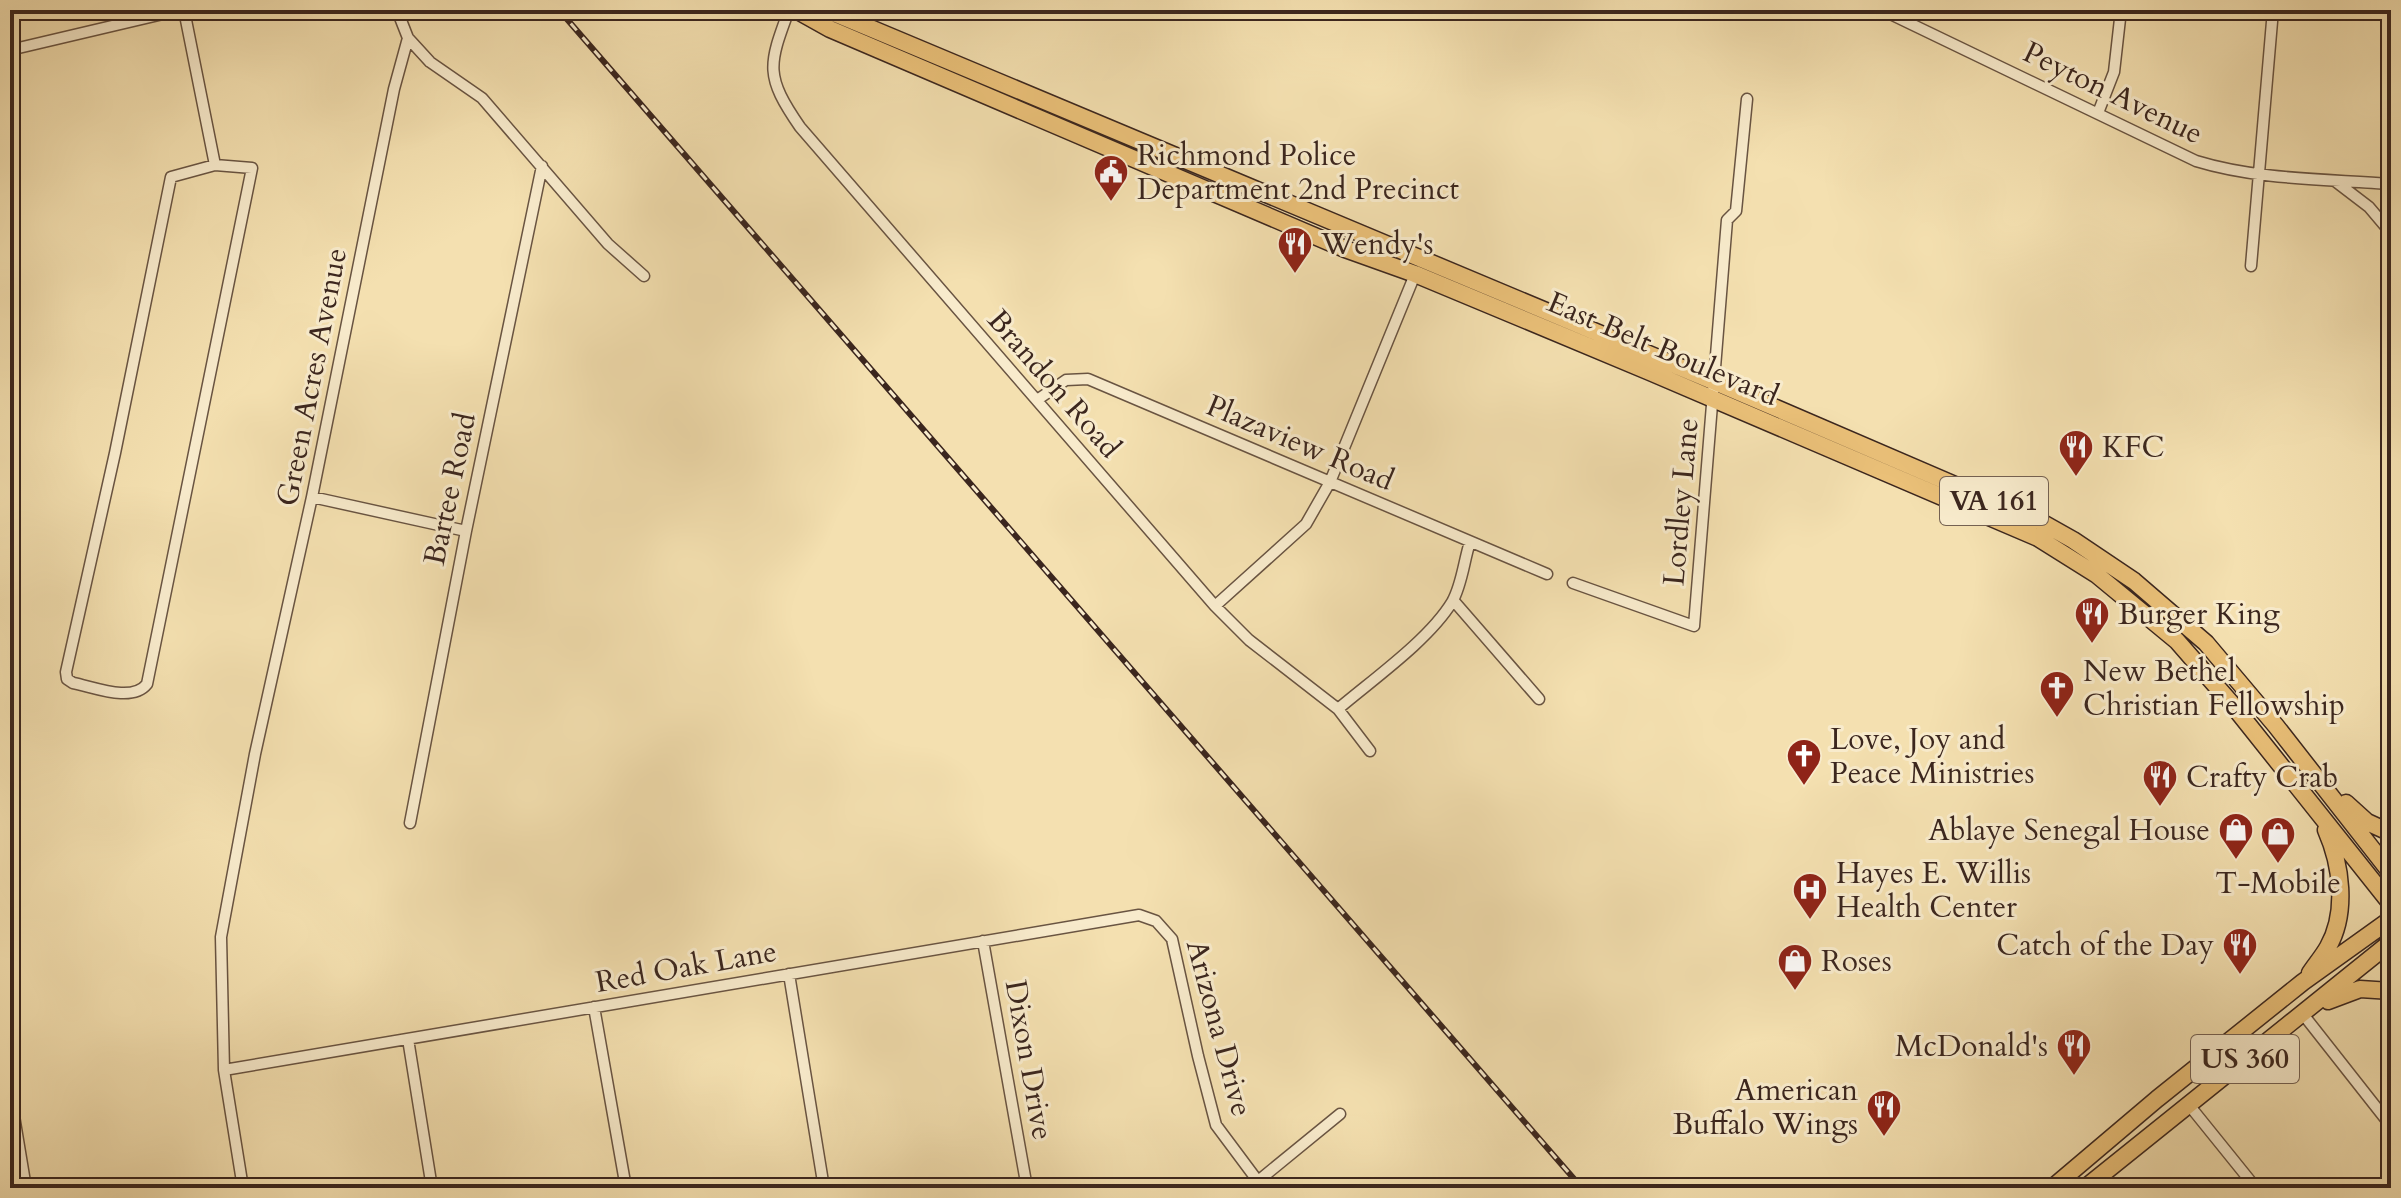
<svg xmlns="http://www.w3.org/2000/svg" width="2401" height="1198" font-family="Cardo,serif">
<style>
.lines{fill:none;stroke-linecap:round;stroke-linejoin:round}
.minor-casing{stroke:#695442;stroke-width:13}
.primary-casing{stroke:#3b261e;stroke-width:19}
.minor{stroke:#f8ebcc;stroke-width:10}
.primary{stroke:#eac078;stroke-width:16}
.rail-casing{stroke:#3b261e;stroke-width:6}
.rail{stroke:#f8ebcc;stroke-width:3;stroke-dasharray:9;stroke-linecap:butt}
.labels{text-anchor:middle;dominant-baseline:central;stroke-width:6;stroke-linejoin:round;paint-order:stroke}
.shield{fill:#f8ebcc;stroke:#746152;stroke-width:2}
.shield-label{font-size:28px;font-weight:bold;fill:#3b261e}
.street-label{font-size:30px;fill:#3b261e;stroke:#f8ebcc}
.poi-label{font-size:30px;fill:#3b261e;stroke:#f8ebcc;text-anchor:start}
</style>
<rect width="100%" height="100%" fill="#f4e0b0"/>
<filter id="stains"><feTurbulence type="fractalNoise" baseFrequency=".0025" numOctaves="4"/><feColorMatrix values="0 0 0 0 .2 0 0 0 0 .09 0 0 0 0 .02 0 0 0 .5 -.17"/></filter>
<radialGradient id="worn" r=".72"><stop offset=".6" stop-color="#630" stop-opacity="0"/><stop offset="1" stop-color="#630" stop-opacity=".3"/></radialGradient>
<g class="lines">
<defs>
<path id="minor" d="M184 10 215 165
M789 10C768 66 765 76 800 127L1215 606 1249 640 1338 709 1370 751
M1882 10 2196 161C2258 180 2326 179 2391 184
M408 38 430 62 482 98 608 244 644 276
M10 50 180 10
M2098 113 2114 72 2121 10
M215 165 252 168 147 684C132 703 94 687 73 683L67 679 66 672 115 453 171 177Z
M2335 181 2369 207 2391 233
M2251 266 2273 10
M1037 400 1066 380 1088 379 1547 574
M312 497 466 531
M1573 583 1694 626 1727 220 1736 211 1747 99
M1453 600 1539 699
M1215 606 1306 524 1330 482 1416 272
M1338 709C1372 680 1429 640 1452 602 1462 585 1464 560 1470 542
M410 823 466 531 542 166
M983 941 1027 1188
M789 974 824 1188
M594 1007 626 1188
M2302 1013 2391 1126
M408 1039 432 1188
M224 1070 1139 915 1156 921 1172 939 1198 1056 1216 1125 1263 1188
M10 1092 26 1188
M2189 1105 2256 1188
M1258 1181 1340 1114
M243 1188 224 1070 221 937 255 754 312 497 394 89 408 38 397 10"/>
<path id="primary" d="M796 10 830 29 1345 249 1415 274 1650 372 2038 538 2097 575 2177 641 2231 703 2391 904
M827 10 1713 381 2041 522 2073 540 2134 581 2206 643 2276 726 2391 873
M2346 803 2367 822 2391 833
M2310 973C2316 964 2323 956 2328 947 2348 912 2341 864 2326 830
M2328 1001 2360 989 2391 991
M2052 1188 2157 1099 2303 982 2391 919
M2085 1188 2391 942"/>
</defs>
<use href="#minor" class="minor-casing"/>
<use href="#primary" class="primary-casing"/>
<use href="#minor" class="minor"/>
<use href="#primary" class="primary"/>
<defs>
<path id="rail" d="M559 10 1582 1188"/>
</defs>
<use href="#rail" class="rail-casing"/>
<use href="#rail" class="rail"/>
</g>
<defs>
<symbol id="civic-pin" viewBox="-11 -11 22 30"><path d="M0 17L-7.5 6A9.5 9.5 0 1 1 7.5 6Z" fill="#8f2418" stroke="#f8ebcc"/><path d="M-.6-6.5H3V-4.5H.6V-3L4-1V1h2V6H-6V1h2V-1L-.6-3ZM-1.2 2.5V6h2.4V2.5Z" fill="#fff"/></symbol>
<symbol id="restaurant-pin" viewBox="-11 -11 22 30"><path d="M0 17L-7.5 6A9.5 9.5 0 1 1 7.5 6Z" fill="#8f2418" stroke="#f8ebcc"/><path d="M-5-6h1v4h1v-4h1v4h1v-4h1v5L-1.5 .5V6h-2V.5L-5-1ZM5-6V6H3V1.5H1.5Q1.5-4 5-6Z" fill="#fff"/></symbol>
<symbol id="church-pin" viewBox="-11 -11 22 30"><path d="M0 17L-7.5 6A9.5 9.5 0 1 1 7.5 6Z" fill="#8f2418" stroke="#f8ebcc"/><path d="M-1.2-6h2.4v3.5h3.3v2.4h-3.3V6h-2.4V-.1h-3.3v-2.4h3.3Z" fill="#fff"/></symbol>
<symbol id="shop-pin" viewBox="-11 -11 22 30"><path d="M0 17L-7.5 6A9.5 9.5 0 1 1 7.5 6Z" fill="#8f2418" stroke="#f8ebcc"/><path d="M-5-2.5h2.3a2.7 3.5 0 0 1 5.4 0H5L5.5 6h-11ZM-1.5-2.5h3a1.5 2.3 0 0 0-3 0Z" fill="#fff"/></symbol>
<symbol id="hospital-pin" viewBox="-11 -11 22 30"><path d="M0 17L-7.5 6A9.5 9.5 0 1 1 7.5 6Z" fill="#8f2418" stroke="#f8ebcc"/><path d="M-5-5h3v3.5h4V-5h3V5h-3V1.5h-4V5h-3Z" fill="#fff"/></symbol>
</defs>
<g fill-rule="evenodd">
<use href="#civic-pin" x="1091" y="152" width="40" height="54"/>
<use href="#restaurant-pin" x="1275" y="224" width="40" height="54"/>
<use href="#restaurant-pin" x="2056" y="427" width="40" height="54"/>
<use href="#restaurant-pin" x="2072" y="594" width="40" height="54"/>
<use href="#church-pin" x="2037" y="668" width="40" height="54"/>
<use href="#church-pin" x="1784" y="736" width="40" height="54"/>
<use href="#restaurant-pin" x="2140" y="757" width="40" height="54"/>
<use href="#shop-pin" x="2216" y="810" width="40" height="54"/>
<use href="#shop-pin" x="2258" y="814" width="40" height="54"/>
<use href="#hospital-pin" x="1790" y="870" width="40" height="54"/>
<use href="#restaurant-pin" x="2220" y="925" width="40" height="54"/>
<use href="#shop-pin" x="1775" y="941" width="40" height="54"/>
<use href="#restaurant-pin" x="2054" y="1026" width="40" height="54"/>
<use href="#restaurant-pin" x="1864" y="1087" width="40" height="54"/>
</g>
<g class="labels">
<g class="shield">
<rect x="1940" y="477" width="108" height="48" rx="6"/>
<rect x="2191" y="1035" width="108" height="48" rx="6"/>
</g>
<g class="shield-label">
<text x="1994" y="501">VA 161</text>
<text x="2245" y="1059">US 360</text>
</g>
<g class="street-label">
<text transform="translate(2113 93) rotate(26)">Peyton Avenue</text>
<text transform="translate(1663 349) rotate(23)">East Belt Boulevard</text>
<text transform="translate(312 377) rotate(-79)">Green Acres Avenue</text>
<text transform="translate(1054 384) rotate(49)">Brandon Road</text>
<text transform="translate(1300 443) rotate(23)">Plazaview Road</text>
<text transform="translate(450 489) rotate(-78)">Bartee Road</text>
<text transform="translate(1681 502) rotate(-85)">Lordley Lane</text>
<text transform="translate(686 967) rotate(-10)">Red Oak Lane</text>
<text transform="translate(1219 1028) rotate(75)">Arizona Drive</text>
<text transform="translate(1029 1060) rotate(80)">Dixon Drive</text>
</g>
<g class="poi-label">
<text x="1137" y="155">Richmond Police<tspan x="1137" dy="34">Department 2nd Precinct</tspan></text>
<text x="1321" y="244">Wendy's</text>
<text x="2102" y="447">KFC</text>
<text x="2118" y="614">Burger King</text>
<text x="2083" y="671">New Bethel<tspan x="2083" dy="34">Christian Fellowship</tspan></text>
<text x="1830" y="739">Love, Joy and<tspan x="1830" dy="34">Peace Ministries</tspan></text>
<text x="2186" y="777">Crafty Crab</text>
<text x="2210" y="830" text-anchor="end">Ablaye Senegal House</text>
<text x="1836" y="873">Hayes E. Willis<tspan x="1836" dy="34">Health Center</tspan></text>
<text x="2278" y="883" text-anchor="middle">T-Mobile</text>
<text x="2214" y="945" text-anchor="end">Catch of the Day</text>
<text x="1821" y="961">Roses</text>
<text x="2048" y="1046" text-anchor="end">McDonald's</text>
<text x="1858" y="1090" text-anchor="end">American<tspan x="1858" dy="34">Buffalo Wings</tspan></text>
</g>
</g>
<rect width="2401" height="1198" fill="none" stroke="#f4e0b0" stroke-width="40"/>
<rect x="12" y="12" width="2377" height="1174" fill="none" stroke="#3b261e" stroke-width="4"/>
<rect x="20" y="20" width="2361" height="1158" fill="none" stroke="#3b261e" stroke-width="2"/>
<rect width="100%" height="100%" filter="url(#stains)"/>
<rect width="100%" height="100%" fill="url(#worn)"/>
</svg>
